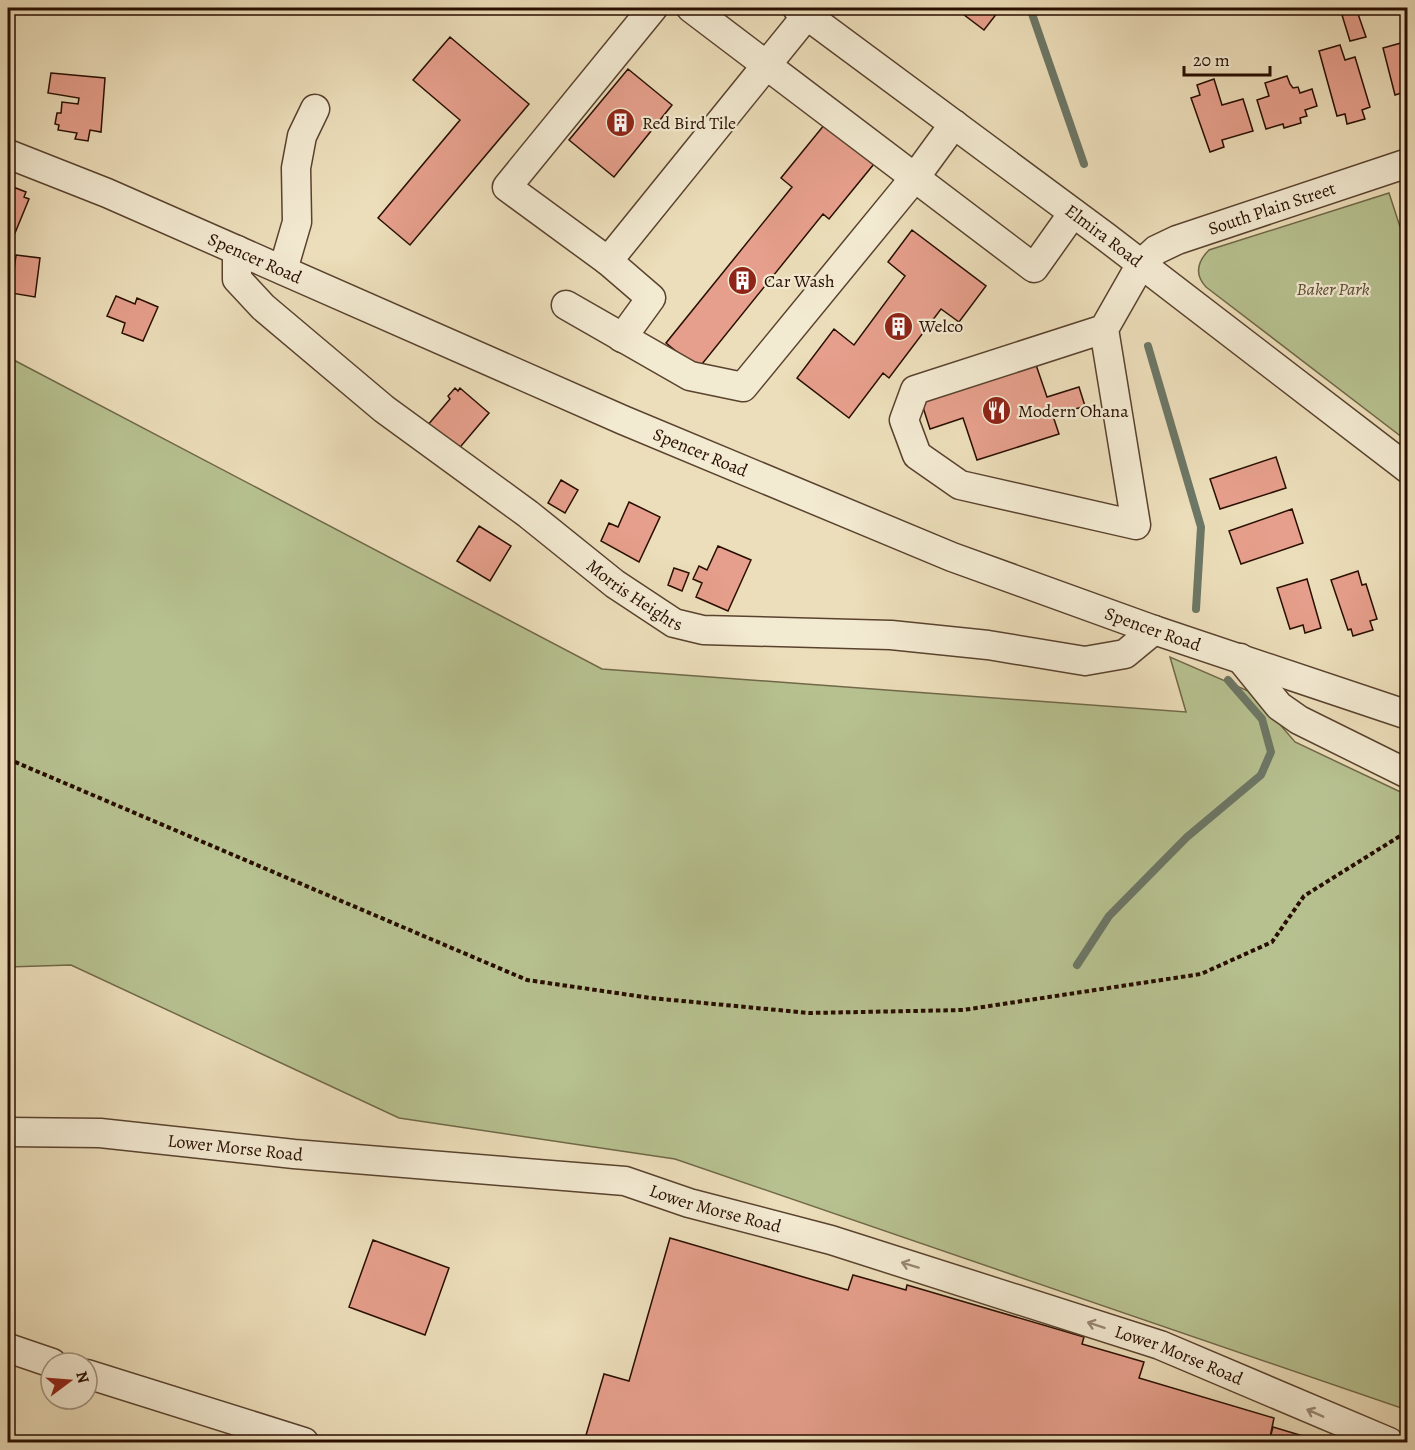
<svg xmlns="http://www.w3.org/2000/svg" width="1415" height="1450" font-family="Alegreya,serif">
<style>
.green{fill:#b7c190;stroke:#706848;stroke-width:1.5}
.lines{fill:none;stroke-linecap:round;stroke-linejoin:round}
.stream{stroke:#6c7766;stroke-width:8}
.building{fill:#e69f8c;stroke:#280e00;stroke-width:1.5}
.minor-casing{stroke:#59422e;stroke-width:31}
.path{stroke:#280e00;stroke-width:4;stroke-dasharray:4.5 3;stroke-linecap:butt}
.minor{stroke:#f3ead2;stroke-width:28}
.oneway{stroke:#988774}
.labels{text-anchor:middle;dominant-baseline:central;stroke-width:4.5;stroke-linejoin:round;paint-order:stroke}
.poi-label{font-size:18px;fill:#280e00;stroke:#f3ead2;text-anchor:start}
.street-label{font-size:18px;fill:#280e00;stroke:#f3ead2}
.park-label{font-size:18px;font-style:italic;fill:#5a4d32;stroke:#f3ead2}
</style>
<rect width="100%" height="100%" fill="#ecdeba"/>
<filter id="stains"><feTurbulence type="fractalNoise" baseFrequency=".00333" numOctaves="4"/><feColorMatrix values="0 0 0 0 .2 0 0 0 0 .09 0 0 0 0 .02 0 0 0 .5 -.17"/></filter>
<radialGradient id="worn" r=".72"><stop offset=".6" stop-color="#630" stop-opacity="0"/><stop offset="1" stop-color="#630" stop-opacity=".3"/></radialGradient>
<path class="green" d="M1389 193 1407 248V441L1206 287C1194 274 1197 262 1209 250Z
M8 357 602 669 1186 712 1170 657 1253 693 1295 742 1407 795V1410L675 1159 399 1118 71 965 8 967Z"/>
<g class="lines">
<path class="stream" d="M1030 8 1084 164
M1148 346 1201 527 1196 609
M1077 965 1109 916 1187 837 1261 775 1271 752 1262 719 1228 680"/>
</g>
<path class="building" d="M955 8H1001L984 30Z
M1357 11 1366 37 1350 41 1342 15Z
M450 37 529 104 410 245 378 218 460 120 413 80Z
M1401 43 1402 46 1408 44V91L1395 95 1383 48Z
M1340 45 1345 60 1355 57 1370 107 1362 110 1365 119 1347 124 1345 114 1337 116 1319 51Z
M628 69 672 105 614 177 569 140Z
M51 73 105 78 101 132 90 130 88 141 75 139 77 133 58 130 59 125 55 124 57 113H61L62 102 78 104 79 98 48 93Z
M1287 76 1290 84 1293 88 1298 87 1300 93 1312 89 1317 106 1305 110 1307 116 1300 118 1301 123 1284 128 1283 124 1266 129 1257 100 1269 96 1265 83Z
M1214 79 1222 105 1243 99 1253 131 1222 140 1224 147 1210 152 1191 98 1200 95 1197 85Z
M829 119 878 159 829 219 823 214 698 369 666 343 792 187 781 178Z
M8 185 26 192 24 197 29 199 15 233 8 230Z
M912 230 986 286 959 322 941 309 889 378 883 373 849 418 797 378 834 329 854 345 905 276 888 262Z
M16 255 40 258 35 297 11 293Z
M116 296 135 304 137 298 158 307 143 341 122 333 125 323 107 316Z
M1034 359 1047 397 1079 387 1085 406 1053 416 1059 434 977 460 963 418 930 429 921 401Z
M455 388 458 391 460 388 489 413 456 452 427 426 450 399 448 396Z
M1276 457 1286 488 1220 509 1210 479Z
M561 480 578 490 565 513 548 503Z
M629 502 660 517 639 562 601 541 609 523 618 527Z
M1292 509 1303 543 1241 564 1229 531Z
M479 526 511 546 490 581 457 561Z
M718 546 751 560 728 611 696 597 702 583 693 579 699 566 707 570Z
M674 568 689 573 682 591 668 585Z
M1358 571 1362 585 1366 584 1377 619 1370 621 1373 630 1353 636 1351 629 1348 630 1331 580Z
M1307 579 1321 628 1305 633 1303 625 1290 629 1277 588Z
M670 1238 848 1290 853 1275 906 1290 907 1285 1084 1337 1082 1344 1144 1362 1139 1378 1274 1418 1269 1442H584L604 1374 629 1381Z
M373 1240 449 1268 425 1335 349 1307Z
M1273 1427 1323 1442H1269Z"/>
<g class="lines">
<defs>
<g id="minor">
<path d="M653 8 507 187 608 261 807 15"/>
<path d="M691 8 1034 268 1073 213"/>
<path id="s1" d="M797 8 1106 237 1408 469"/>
<path id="s2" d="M8 154 107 193 623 420 952 557 1154 630 1408 715"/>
<path id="s3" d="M237 250V279L263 307 384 409 528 514 615 584 674 623 703 630 891 635 988 645 1085 661 1125 654 1154 630"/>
<path d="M608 261 651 298 622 338"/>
<path d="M283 270 297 222 296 168 302 136 315 109"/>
<path d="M566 305 690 376 743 387 916 176 954 124"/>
<path id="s4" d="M1104 329 1136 525 960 485 917 455 904 420 915 390 1104 329 1141 264 1156 250 1177 240 1408 163"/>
<path d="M1240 658 1279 706 1299 720 1408 774"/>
<path id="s5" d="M8 1132 100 1133 294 1154 625 1181 689 1203 831 1240 1160 1345 1389 1442"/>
<path d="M8 1348 52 1363"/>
<path d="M87 1374 304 1442"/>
</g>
</defs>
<use href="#minor" class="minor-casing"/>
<path class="path" d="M8 759 527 980 651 998 809 1013 963 1010 1201 974 1272 942 1304 896 1408 831"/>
<use href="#minor" class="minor"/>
</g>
<defs><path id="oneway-shaft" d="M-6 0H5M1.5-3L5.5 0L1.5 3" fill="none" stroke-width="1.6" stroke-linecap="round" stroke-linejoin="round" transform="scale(1.5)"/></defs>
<g class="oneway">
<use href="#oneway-shaft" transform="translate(910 1265) rotate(-163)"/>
<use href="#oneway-shaft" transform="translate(1096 1325) rotate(-162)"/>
<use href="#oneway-shaft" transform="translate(1315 1413) rotate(-156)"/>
</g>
<defs>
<symbol id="building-disc" viewBox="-11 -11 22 22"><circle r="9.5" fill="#8f2418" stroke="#f3ead2"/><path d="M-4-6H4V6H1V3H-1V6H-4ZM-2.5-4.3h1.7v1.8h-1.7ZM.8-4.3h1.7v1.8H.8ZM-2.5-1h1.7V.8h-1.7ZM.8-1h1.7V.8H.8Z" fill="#fff"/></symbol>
<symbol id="restaurant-disc" viewBox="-11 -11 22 22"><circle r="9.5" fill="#8f2418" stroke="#f3ead2"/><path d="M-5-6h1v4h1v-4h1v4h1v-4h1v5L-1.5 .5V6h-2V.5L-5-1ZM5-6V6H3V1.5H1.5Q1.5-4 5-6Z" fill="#fff"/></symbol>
</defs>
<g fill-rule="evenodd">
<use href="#building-disc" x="604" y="106" width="33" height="33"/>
<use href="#building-disc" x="726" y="264" width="33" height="33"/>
<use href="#building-disc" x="882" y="310" width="33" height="33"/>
<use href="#restaurant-disc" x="980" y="394" width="33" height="33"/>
</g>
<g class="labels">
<g class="poi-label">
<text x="642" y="123">Red Bird Tile</text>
<text x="764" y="281">Car Wash</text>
<text x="919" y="326">Welco</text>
<text x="1018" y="411">Modern Ohana</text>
</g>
<g class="street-label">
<text stroke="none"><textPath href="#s4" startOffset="918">South Plain Street</textPath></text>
<text stroke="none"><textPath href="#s1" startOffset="382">Elmira Road</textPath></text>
<text stroke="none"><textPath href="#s2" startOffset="268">Spencer Road</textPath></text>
<text stroke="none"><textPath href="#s2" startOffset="754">Spencer Road</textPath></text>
<text stroke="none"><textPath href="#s3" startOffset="538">Morris Heights</textPath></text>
<text stroke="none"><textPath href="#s2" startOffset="1240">Spencer Road</textPath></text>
<text stroke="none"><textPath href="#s5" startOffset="228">Lower Morse Road</textPath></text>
<text stroke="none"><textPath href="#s5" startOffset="714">Lower Morse Road</textPath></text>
<text stroke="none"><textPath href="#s5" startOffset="1200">Lower Morse Road</textPath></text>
</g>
<g class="park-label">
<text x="1333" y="289">Baker Park</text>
</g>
</g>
<rect width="1415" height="1450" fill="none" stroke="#ecdeba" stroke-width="30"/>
<rect x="9" y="9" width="1397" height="1432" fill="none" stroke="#280e00" stroke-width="3"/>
<rect x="15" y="15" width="1385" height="1420" fill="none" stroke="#280e00" stroke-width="1.5"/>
<g transform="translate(69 1381) rotate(74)"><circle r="28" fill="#f3ead2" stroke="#a2927e" stroke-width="1.5"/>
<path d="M0-4.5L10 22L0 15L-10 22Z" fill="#8f2418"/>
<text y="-9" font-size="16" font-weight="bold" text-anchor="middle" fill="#280e00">N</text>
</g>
<path d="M1184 66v9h86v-9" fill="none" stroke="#280e00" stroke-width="3"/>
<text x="1193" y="66" font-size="18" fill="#280e00" stroke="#f3ead2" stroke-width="4.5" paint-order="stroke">20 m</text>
<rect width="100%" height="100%" filter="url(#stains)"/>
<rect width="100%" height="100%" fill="url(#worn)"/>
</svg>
